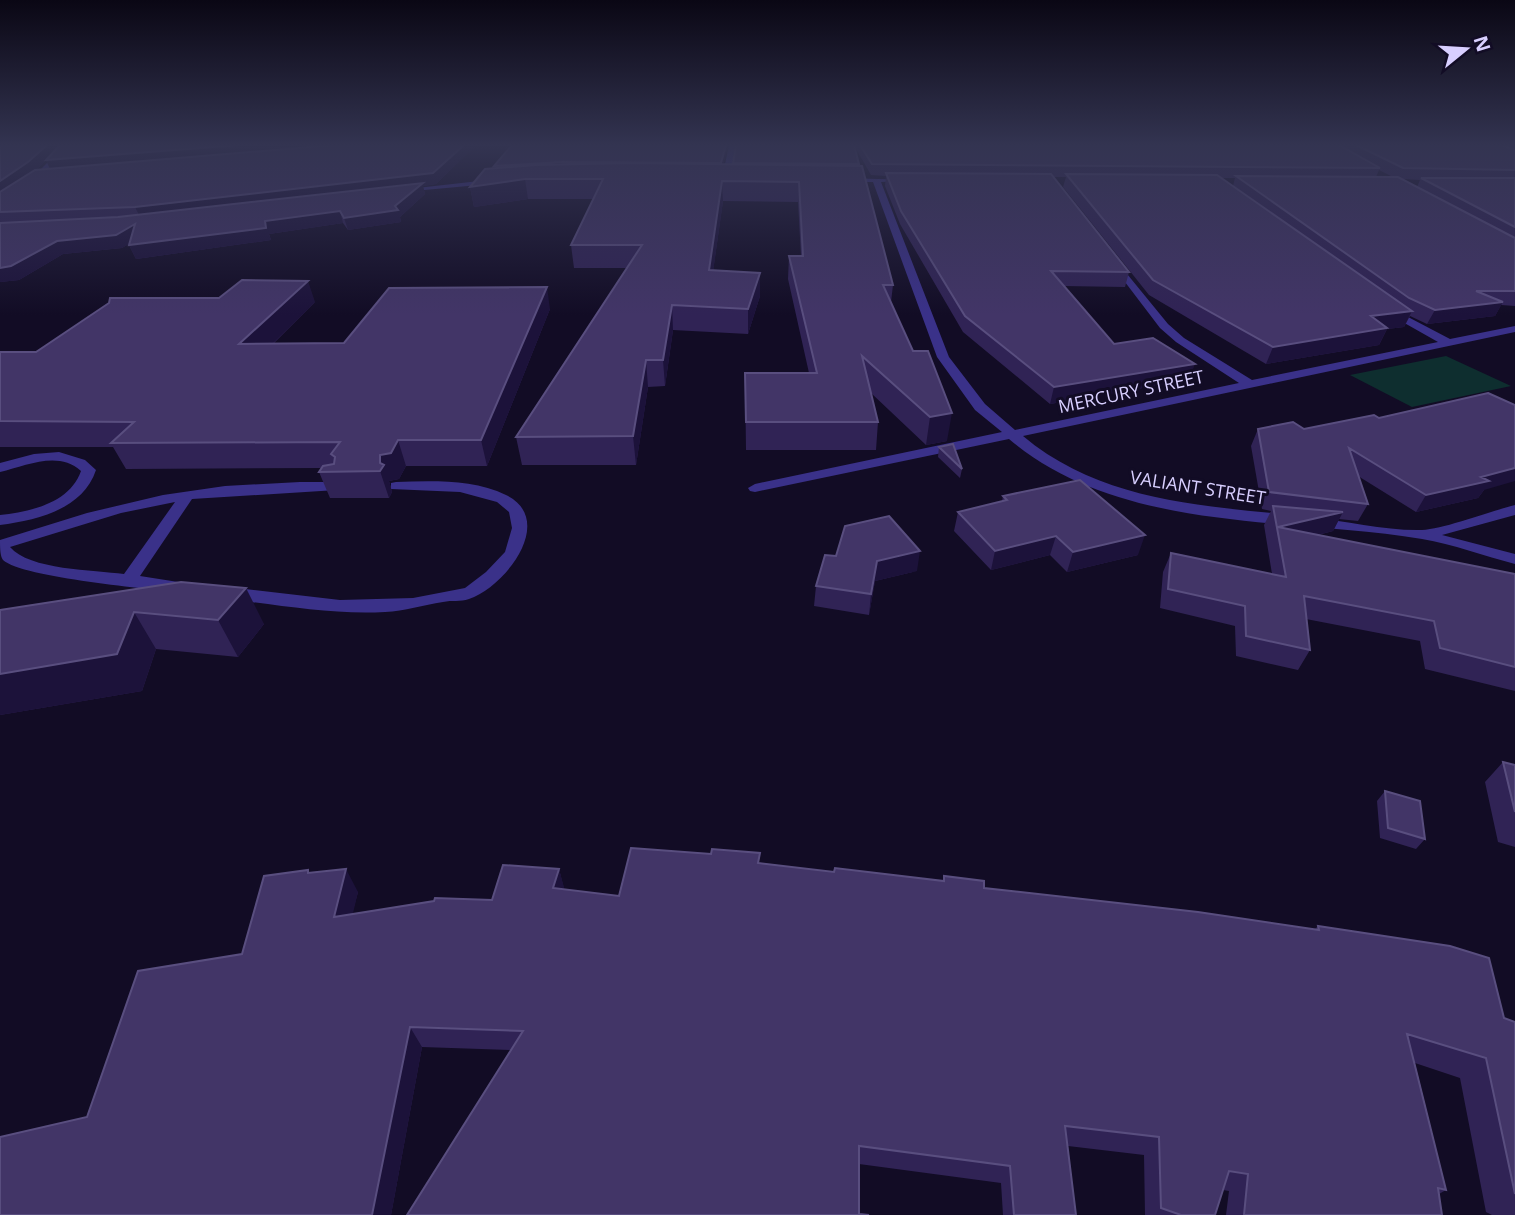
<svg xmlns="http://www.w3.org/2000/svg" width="1515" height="1215" font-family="'Open Sans',sans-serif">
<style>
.green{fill:#0e2e2f}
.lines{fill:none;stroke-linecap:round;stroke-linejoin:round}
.minor{fill:#3a3189;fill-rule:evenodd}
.wall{fill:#302355;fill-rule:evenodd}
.shaded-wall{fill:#1c123a}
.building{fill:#423567;stroke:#594e7f;stroke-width:2}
.labels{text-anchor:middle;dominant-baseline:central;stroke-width:6;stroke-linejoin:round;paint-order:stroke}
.far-street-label{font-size:18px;fill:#d8cfff;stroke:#120c25}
</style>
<rect width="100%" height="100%" fill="#120c25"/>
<path class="green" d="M1446 356 1511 386 1412 407 1350 375Z"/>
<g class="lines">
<path class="minor" d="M65 145H71L41 179 0 206V200L35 175Z
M729 145H735L730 179 726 181 722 179Z
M843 178 914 180 881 182 949 357 985 404 1015 430 1239 383 1176 342 1160 328 1109 261 1114 258 1168 324 1184 338 1252 380 1438 342 1385 312V308L1389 307 1450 339 1515 326V332L1023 436C1104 504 1210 506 1310 517 1346 521 1387 531 1422 530 1444 529 1491 511 1515 505V515L1442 535 1515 554V564C1484 556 1453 544 1422 539 1287 517 1119 533 1009 439L755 492 750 491 748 488 755 484 1002 432 975 410 937 357 873 182H840Z
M497 179 500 183 403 192 399 190Z
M59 452 85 460 96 470C83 509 38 520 0 525V515C30 512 70 503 81 471 58 450 26 466 0 472V463L34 454Z
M300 482H337L344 486 337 490 192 499 140 576 191 584 194 588 191 592 185 593C152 589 23 578 3 560 0 556 0 547 0 540L87 513 163 495 225 486ZM175 502 124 574C94 570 29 570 10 547L121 513Z
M396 482C432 481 473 479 506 495 557 520 505 587 469 599 460 602 452 600 443 602 423 605 405 611 385 612 333 615 279 605 227 599L218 593 227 587 340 600 413 598 465 588 486 572 505 552 512 528 509 512 497 502 460 492 391 489V483Z"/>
</g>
<path class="wall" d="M0 145H476L436 184 423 186 425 194 400 217 401 222 348 230 343 223 269 234 271 240 136 259 129 245 130 243 122 248 63 254 19 280 0 282ZM46 160 50 169 36 170Z
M512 145H728L723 164H733L735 145H1515V306L1501 305 1495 316 1427 324 1410 316 1404 327 1387 329 1379 345 1266 364 1149 295 1063 187 1066 177H1053L1129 272 1125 287 1063 286 1114 344 1189 380 1050 404 963 332 900 224 885 186 886 176 871 175 855 147 859 166 893 285 891 302 947 441 926 445 871 393 878 422 876 450H746L745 373H809L788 279 789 256H801L798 202 723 201 713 271 760 296 748 334 673 330 665 386 648 387 636 465H522L516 437 628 268H574L571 245 593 199H528L474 207 470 187 495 168ZM1379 170 1393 177H1376ZM1221 178H1235L1233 186ZM1403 179 1420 180 1417 187Z
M315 302 273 344 344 343 550 309 487 466H406L399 479 389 481 392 492 389 498H330L319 472 322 468 126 469 113 447H0V352H36Z
M1258 429H1304L1484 490 1478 498 1416 512 1358 476 1368 504 1358 521 1339 519 1333 531 1318 535 1515 574V691L1425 669 1420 641 1306 619 1310 650 1298 670 1236 656 1235 626 1160 608 1163 572 1171 553 1272 574 1264 525 1271 511 1262 509 1251 446Z
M939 447 962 469 960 478 938 457Z
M1003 496 1138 555 1067 572 1050 555 991 570 954 531 958 512 1002 501Z
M917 571 875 581 869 615 814 606 816 586Z
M181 582 264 624 238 657 156 649 142 691 0 715V610Z
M1503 762 1515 765V847L1498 842 1485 782Z
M1385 791 1425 839 1416 849 1380 838 1377 801Z
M760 863 834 872 943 881 944 876 984 888 1315 929 1318 926 1504 1018 1515 1022V1215H1492L1486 1212 1460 1078 1415 1063 1446 1190 1439 1194 1442 1215H1226L1229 1191 1223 1190 1215 1215H1145L1144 1155 1068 1146 1076 1215H1003L1001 1183 859 1164 407 1215 511 1050 422 1047 391 1215H0L87 1117 242 954 308 870 310 873 358 892 352 914 492 900 559 869 564 889 619 896Z"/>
<path class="shaded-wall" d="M47 145H371L51 171 46 160 33 173 0 197V181Z
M464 145H476L436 184 423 186 425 194 400 217 401 222 348 230 344 218 395 206 141 219 135 207Z
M726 145H728L721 174V163Z
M562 162 564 173 497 177 494 166Z
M525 179 528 199 474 207 470 187Z
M722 181 723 201 710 294 709 270Z
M340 211 343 223 269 234 271 240 136 259 129 245 265 221Z
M135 224 141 237 122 248 63 254 19 280 0 282V268L57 241Z
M760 273V296L748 334V309Z
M308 281 315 302 248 368 239 344Z
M547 287 550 309 487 466 481 440Z
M1503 302 1495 316 1427 324 1435 310Z
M672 305 673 330 665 386 663 360Z
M1412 311 1404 327 1387 329 1379 345 1266 364 1273 347 1371 316Z
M646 360 648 387 636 465 633 436Z
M1195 364 1189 380 1050 404 1054 387Z
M952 413 947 441 926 445 930 417Z
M398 440 406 466 399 479 389 481 392 492 389 498 380 471V455Z
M1515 468V481L1484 490 1478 498 1416 512 1426 495 1481 477Z
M1343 512 1333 531 1280 544 1278 527Z
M1145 535 1138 555 1067 572 1073 552Z
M1056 536 1050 555 991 570 995 551Z
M920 551 917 571 875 581 869 615 871 594 877 561Z
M246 588 264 624 238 657 218 620Z
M134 612 156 649 142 691 0 715V674Z
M346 869 358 892 347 939 334 917Z
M559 869 565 891 553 888Z
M410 1027 422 1047 391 1215H372Z"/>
<path class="building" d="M0 145H47L28 162 0 181Z
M60 145H239L46 160Z
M334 145H464L433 173 135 207 0 212V192L35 170Z
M512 145H726L721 163 562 162 494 166Z
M736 145H854L859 164 733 163Z
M860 145H1339L1380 168 872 164Z
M1356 145H1501L1515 150V170L1403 168Z
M632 163 862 166 893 285H883L913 351H928L952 413 930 417 862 356 878 422H746L745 373H817L789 256H803L799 182 722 181 709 270 760 273 748 309 672 305 663 360H646L633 436 516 437 642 245H571L603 179H525L470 187 485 169 536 165Z
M886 173 1051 174 1129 272 1051 271 1114 344 1153 338 1195 364 1054 387 965 316 901 211Z
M1066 174 1217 175 1412 311 1371 316 1387 328 1273 347 1153 280Z
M1236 176 1398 177 1515 238V291H1476L1503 302 1435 310 1409 298Z
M1421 178H1515V227Z
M423 183 395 206 398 210 344 218 340 211 265 221 266 228 129 245 135 224 116 235 57 241 11 266 0 268V223L118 217Z
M242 280 308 281 239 344 344 343 389 288 547 287 481 440H398L391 453 380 455V463L384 465 380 471 319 472 323 466 334 464 335 457 331 454 340 442 111 443 134 422 0 421V352H36L109 303 110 298H219Z
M1488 393 1515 405V468L1481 477 1489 481 1426 495 1349 448 1368 504 1269 492 1258 429 1293 422 1304 429 1374 415 1379 418Z
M953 444 962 469 939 447Z
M1080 480 1145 535 1073 552 1056 536 995 551 958 512 1007 500 1003 496Z
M1273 506 1343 512 1278 527 1515 574V667L1440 648 1434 621 1304 596 1310 650 1246 636 1245 606 1168 589 1171 553 1286 577Z
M889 516 920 551 877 561 871 594 816 586 825 555 836 556 845 526Z
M181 582 246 588 218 620 134 612 117 654 0 674V610Z
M1503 762 1515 765V812Z
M1385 791 1420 801 1425 839 1388 828Z
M631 848 711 854 712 849 760 853 758 863 834 872 835 868 944 881V876L984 881V888L1198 912 1319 930 1318 926 1450 946 1489 958 1504 1018 1515 1022V1194L1486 1058 1407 1034 1446 1190 1438 1188 1442 1215H1244L1248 1174 1229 1171 1215 1215H1181L1161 1208 1159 1137 1065 1126 1076 1215H1014L1010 1166 859 1146V1214L869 1215H407L523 1031 410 1027 372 1215H0V1137L87 1117 138 971 242 954 264 876 308 870V873L346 869 334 917 434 901 435 898 492 900 503 865 559 869 553 888 619 896Z"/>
<linearGradient id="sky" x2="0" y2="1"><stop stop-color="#0a0714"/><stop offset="0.46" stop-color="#333451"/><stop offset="1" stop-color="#333451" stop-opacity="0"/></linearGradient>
<rect width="1515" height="315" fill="url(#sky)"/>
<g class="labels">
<g class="far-street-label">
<text transform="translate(1131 391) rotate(-12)">MERCURY STREET</text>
<text transform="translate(1198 487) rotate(9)">VALIANT STREET</text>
</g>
</g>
<g transform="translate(1466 49) rotate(72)" stroke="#120c25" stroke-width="5" paint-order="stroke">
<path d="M0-5L12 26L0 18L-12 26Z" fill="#d8cfff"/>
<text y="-10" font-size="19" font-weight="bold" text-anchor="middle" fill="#d8cfff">N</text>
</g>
</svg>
